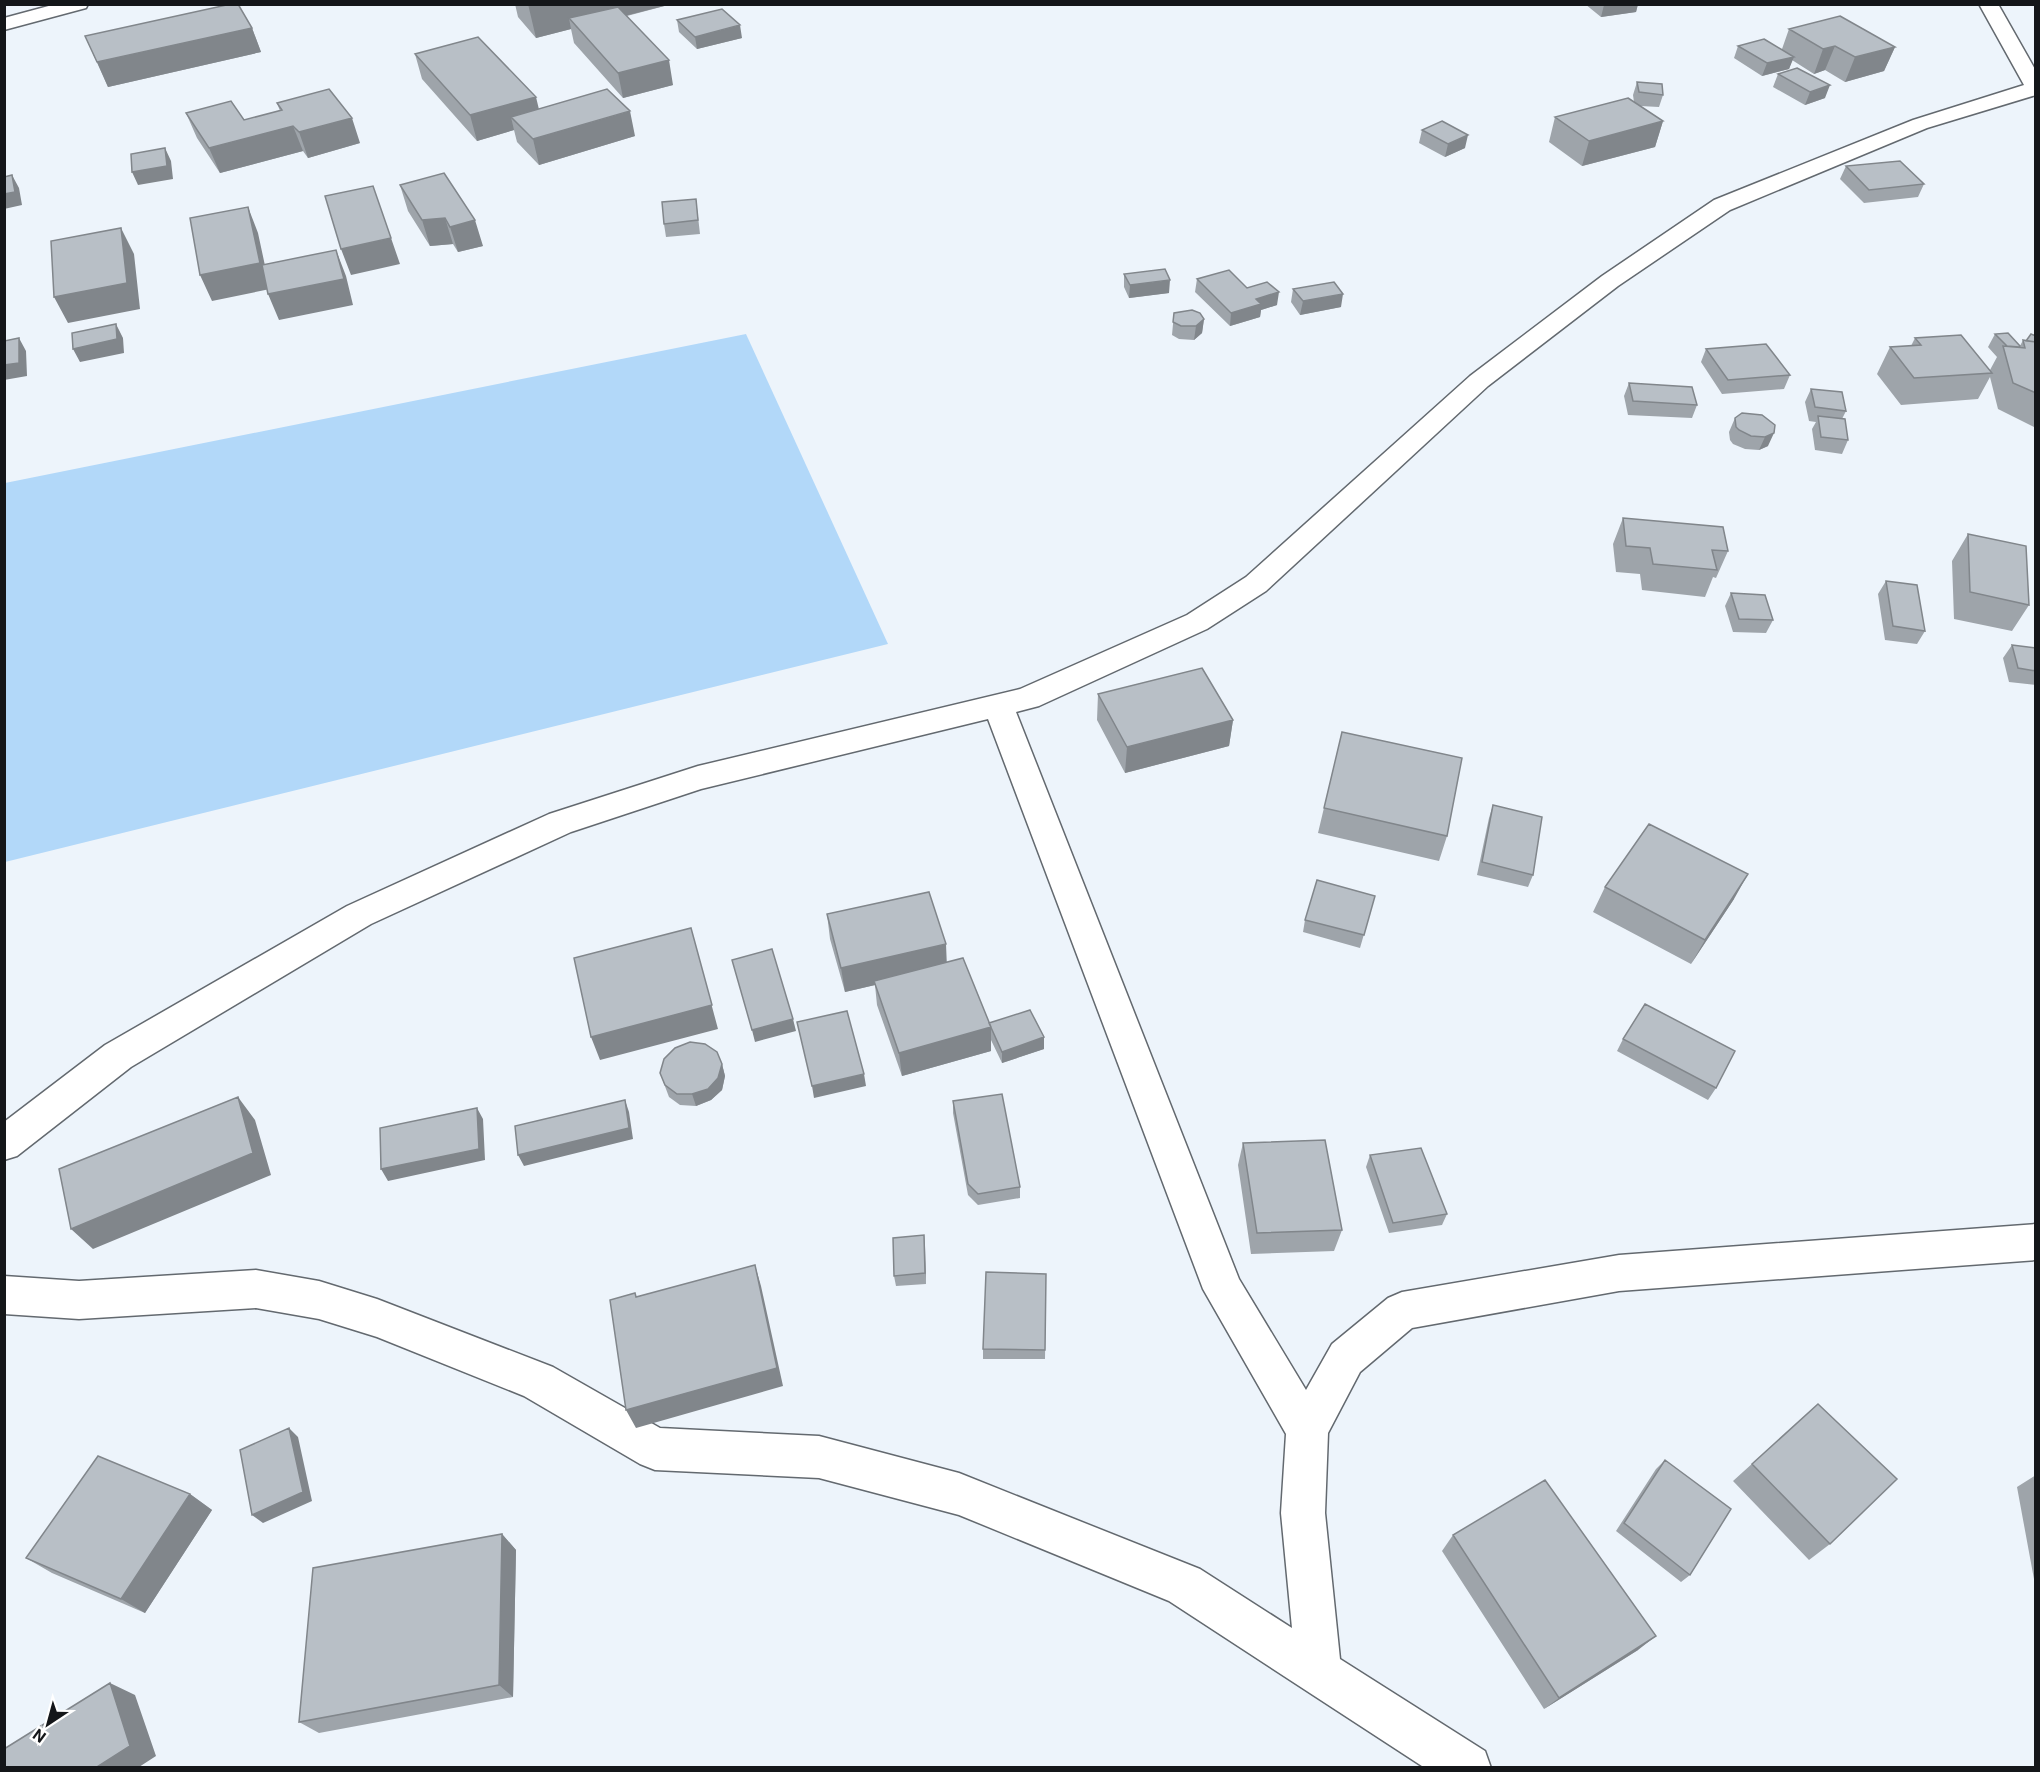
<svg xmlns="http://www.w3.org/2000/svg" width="2040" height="1772" font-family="Roboto,sans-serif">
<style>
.green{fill:#b2d8f9}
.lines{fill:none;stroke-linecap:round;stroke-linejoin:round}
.minor-casing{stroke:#63696f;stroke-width:3}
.minor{fill:#fff;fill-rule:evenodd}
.wall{fill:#9ea4aa}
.shaded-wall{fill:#81868b}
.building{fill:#b8bfc6;stroke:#81868b;stroke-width:1.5}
</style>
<rect width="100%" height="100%" fill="#edf4fb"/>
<path class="green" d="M746 334 888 644 5 862V483Z"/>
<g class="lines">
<defs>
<path id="minor" d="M56 4H88L86 8 4 30V18Z
M1979 4H1998L2036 71V95L1927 128 1730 210 1618 286 1488 386 1266 591 1207 629 1039 706 1016 712 1239 1279 1306 1390 1332 1344 1388 1298 1402 1292 1619 1255 2036 1224V1260L1619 1291 1412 1328 1360 1372 1328 1433 1325 1513 1340 1659 1485 1751 1491 1768H1425L1169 1601 959 1515 819 1478 655 1470 640 1464 524 1396 377 1337 319 1319 256 1308 79 1319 4 1314V1276L79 1281 256 1270 319 1281 377 1299 553 1367 660 1428 819 1436 959 1473 1200 1569 1292 1628 1281 1513 1286 1434 1203 1289 988 719 701 789 571 832 371 924 131 1067 17 1156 4 1160V1122L105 1045 347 906 549 814 698 766 1020 689 1187 615 1246 577 1470 376 1602 276 1714 200 1913 120 2024 85Z"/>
</defs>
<use href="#minor" class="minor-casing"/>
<use href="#minor" class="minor"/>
</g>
<path class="wall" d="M515 4H672L627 16 673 85 623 98 574 43 571 29 536 38 518 17Z
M1585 4H1638L1636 12 1601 17Z
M677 20 742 38 697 49 679 32Z
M252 28 261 52 108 87 85 36Z
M1789 29 1895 47 1884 71 1845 82 1825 70 1814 74 1792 60 1789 69 1762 76 1734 58 1738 46 1782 49Z
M415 54 538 109 635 136 539 165 517 142 514 130 477 141 422 79Z
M1778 74 1825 98 1805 105 1773 87Z
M1637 82 1663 95 1659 107 1640 106 1663 121 1655 147 1582 166 1549 142 1555 117 1634 102 1633 95Z
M277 103 360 143 308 158 303 151 220 173 197 138 186 113 244 120 280 111Z
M1422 130 1465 148 1445 157 1419 143Z
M1846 166 1924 184 1918 197 1864 203 1840 179Z
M400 185 483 246 458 252 453 244 430 246 408 211Z
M696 199 700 234 666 237 664 224Z
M1124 274 1169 293 1129 298 1124 287Z
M1197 279 1247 288 1277 305 1261 310 1260 317 1230 326 1195 292Z
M1293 289 1341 307 1300 315 1291 302Z
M1174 313 1204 319 1202 333 1194 340 1179 339 1172 335Z
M1995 334 2020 346 2023 340 2026 341 2036 336V428L1998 409 1990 377 1978 399 1901 405 1877 374 1890 347 1911 346 1915 338 1990 370 1997 357 1988 347Z
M1706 349 1790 375 1784 389 1722 394 1701 362Z
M1629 383 1697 405 1692 418 1628 415 1624 396Z
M1811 389 1846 411 1842 419 1848 440 1842 454 1815 450 1812 429 1816 422 1809 421 1805 402Z
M1762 415 1768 446 1759 450 1745 449 1733 444 1730 440 1729 432 1735 418Z
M1623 518 1728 551 1716 578 1713 577 1705 597 1642 590 1640 574 1616 572 1613 544Z
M1968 534 2029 605 2012 631 1954 619 1952 561Z
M1886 581 1925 631 1917 644 1885 640 1878 594Z
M1731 593 1773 620 1766 633 1733 632 1725 606Z
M2012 645 2036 648V685L2009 682 2003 658Z
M1098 694 1233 720 1229 746 1125 773 1097 720Z
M1342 732 1447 836 1439 861 1318 833Z
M1493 805 1533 875 1528 887 1477 875 1489 818Z
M1605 887 1734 899 1691 964 1593 912Z
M1375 896 1360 948 1303 932 1305 920Z
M827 914 947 962 989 1023 1044 1049 1002 1063 991 1040V1051L902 1076 877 1005 875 985 845 992 830 939Z
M1623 1039 1716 1088 1708 1100 1617 1051Z
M722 1064 725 1076 722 1090 711 1100 696 1106 680 1105 669 1097 660 1073Z
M953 1101 1020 1187V1198L978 1205 968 1195 953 1113Z
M1243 1143 1342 1230 1334 1251 1251 1254 1238 1165Z
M1370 1155 1447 1214 1442 1225 1389 1233 1366 1167Z
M924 1235 926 1284 896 1286 894 1276Z
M1046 1274 1045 1359H983V1349Z
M1818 1404 1830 1544 1809 1560 1733 1481Z
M1665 1460 1690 1575 1681 1582 1616 1531 1656 1469Z
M2036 1475V1590L2017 1487Z
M190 1494 212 1510 145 1613 52 1573 26 1558Z
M502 1534 516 1550 513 1697 319 1733 299 1722Z
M1453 1535 1638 1650 1544 1709 1442 1551Z"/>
<path class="shaded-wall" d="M528 4H672L577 28 569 18 571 29 536 38Z
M1638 4 1636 12 1601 17 1604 5Z
M740 25 742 38 697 49 695 37Z
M252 28 261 52 108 87 97 62Z
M1835 46 1825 70 1814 74 1823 49Z
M1895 47 1884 71 1845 82 1855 57Z
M1794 57 1789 69 1762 76 1767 63Z
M669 60 673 85 623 98 618 73Z
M1830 85 1825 98 1805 105 1810 92Z
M536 97 542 122 511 117 514 130 477 141 470 115Z
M630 111 635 136 539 165 533 139Z
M352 118 360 143 308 158 299 132Z
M1663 121 1655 147 1582 166 1589 141Z
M293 126 303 151 220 173 209 148Z
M1468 135 1465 148 1445 157 1448 144Z
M165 148 171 161 173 179 138 185 132 172Z
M12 175 19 188 22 205 4 209V194Z
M248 207 258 233 270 289 212 301 200 275Z
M445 218 453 244 430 246 422 220Z
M475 220 483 246 458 252 450 227Z
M121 228 134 254 140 309 68 323 54 297Z
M391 238 400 264 351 275 341 249Z
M336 250 346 276 353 305 279 320 268 294Z
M1170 280 1169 293 1129 298 1130 285Z
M1279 292 1277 305 1261 310 1260 317 1230 326 1231 313 1256 299Z
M1343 294 1341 307 1300 315 1303 301Z
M1204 319 1202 333 1194 340 1196 326Z
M116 324 123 338 124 353 80 362 73 349Z
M19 338 26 351 27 376 4 380V365Z
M1774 433 1768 446 1759 450 1765 437Z
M1233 720 1229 746 1125 773 1127 747Z
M1748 874 1734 899 1691 964 1705 940Z
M691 928 718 1029 600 1060 591 1037Z
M946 944 947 968 874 981 875 985 845 992 841 968Z
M793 1019 796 1031 755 1042 752 1030Z
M991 1027V1051L902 1076 899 1053Z
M1044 1037V1049L1002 1063V1052Z
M722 1064 725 1076 722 1090 711 1100 696 1106 692 1094Z
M864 1074 866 1086 814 1098 812 1086Z
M238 1097 255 1120 271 1175 93 1249 71 1229Z
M625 1100 629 1112 633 1139 524 1166 518 1155Z
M477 1108 483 1119 485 1160 388 1181 381 1169Z
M924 1235 925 1246 926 1284 925 1273Z
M755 1265 761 1286 783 1386 636 1428 626 1410Z
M289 1428 298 1437 312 1501 263 1523 252 1515Z
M190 1494 212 1510 145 1613 121 1599Z
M502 1534 516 1550 513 1697 499 1685Z
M1656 1636 1638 1650 1544 1709 1559 1698Z
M110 1683 135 1695 156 1756 139 1767H97Z"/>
<path class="building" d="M231 4H238L252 28 97 62 85 36Z
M618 7 669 60 618 73 569 18Z
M722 9 740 25 695 37 677 20Z
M1840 16 1895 47 1855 57 1835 46 1823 49 1789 29Z
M478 37 536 97 470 115 415 54Z
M1764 39 1794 57 1767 63 1738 46Z
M1797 68 1830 85 1810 92 1778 74Z
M1637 82 1662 84 1663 95 1639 92Z
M329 89 352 118 299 132 293 126 209 148 186 113 231 101 244 120 282 110 277 103Z
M607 89 630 111 533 139 511 117Z
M1628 98 1663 121 1589 141 1555 117Z
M1442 121 1468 135 1448 144 1422 130Z
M165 148 167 166 132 172 131 154Z
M1900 161 1924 184 1869 190 1846 166Z
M444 173 475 220 450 227 445 218 422 220 400 185Z
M12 175 15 192 4 194V177Z
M373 186 391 238 341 249 325 196Z
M696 199 698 220 664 224 662 202Z
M248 207 260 263 200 275 190 218Z
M121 228 127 283 54 297 51 241Z
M336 250 344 279 268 294 262 265Z
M1165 269 1170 280 1130 285 1124 274Z
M1229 270 1247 288 1267 282 1279 292 1256 299 1261 304 1231 313 1197 279Z
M1334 282 1343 294 1303 301 1293 289Z
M1192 310 1200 313 1204 319 1196 326H1181L1173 322 1174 313Z
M116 324 117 339 73 349 72 333Z
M2008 333 2020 346 2019 347 2007 346 1995 334Z
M2031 334 2036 336V342L2026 341Z
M1961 335 1992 373 1914 378 1890 347 1921 345 1915 338Z
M19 338V363L4 365V341Z
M2023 340 2036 342V393L2013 383 2003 346 2025 348Z
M1766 344 1790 375 1728 380 1706 349Z
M1629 383 1692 387 1697 405 1633 401Z
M1811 389 1842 392 1846 411 1815 407Z
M1742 413 1762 415 1775 425 1774 433 1765 437 1751 436 1739 430 1736 427 1735 418Z
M1818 416 1845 419 1848 440 1821 437Z
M1623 518 1723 527 1728 551 1712 550 1717 570 1653 564 1650 548 1626 546Z
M1968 534 2026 546 2029 605 1970 592Z
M1886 581 1917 585 1925 631 1893 626Z
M1731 593 1765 595 1773 620 1739 619Z
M2012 645 2036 648V671L2018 668Z
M1202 668 1233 720 1127 747 1098 694Z
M1342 732 1462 758 1447 836 1324 808Z
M1493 805 1542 817 1533 875 1482 862Z
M1649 824 1748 874 1705 940 1605 887Z
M1317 880 1375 896 1364 935 1305 920Z
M929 892 946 944 841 968 827 914Z
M691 928 712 1005 591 1037 574 958Z
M772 949 793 1019 752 1030 732 960Z
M963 958 991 1027 899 1053 874 981Z
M1645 1004 1735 1051 1716 1088 1623 1039Z
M1030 1010 1044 1037 1002 1052 989 1023Z
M847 1011 864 1074 812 1086 797 1022Z
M690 1042 705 1044 717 1052 722 1064 718 1078 708 1089 692 1094H677L665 1085 660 1073 664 1059 675 1048Z
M1002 1094 1020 1187 978 1194 968 1184 953 1101Z
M238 1097 253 1153 71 1229 59 1169Z
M625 1100 629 1128 518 1155 515 1126Z
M477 1108 479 1149 381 1169 380 1128Z
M1325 1140 1342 1230 1257 1233 1243 1143Z
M1421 1148 1447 1214 1393 1223 1370 1155Z
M924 1235 925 1273 894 1276 893 1238Z
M755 1265 777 1368 626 1410 610 1300 635 1293 636 1297Z
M986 1272 1046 1274 1045 1350 983 1349Z
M1818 1404 1897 1479 1830 1544 1752 1464Z
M289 1428 303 1492 252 1515 240 1450Z
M98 1456 190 1494 121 1599 26 1558Z
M1665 1460 1731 1509 1690 1575 1624 1523Z
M1545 1480 1656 1636 1559 1698 1453 1535Z
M502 1534 499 1685 299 1722 313 1568Z
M110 1683 130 1746 97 1767H4V1749Z"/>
<rect width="2040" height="1772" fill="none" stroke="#141619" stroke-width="12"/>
<g transform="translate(48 1724) rotate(216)" stroke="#ffffff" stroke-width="4.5" paint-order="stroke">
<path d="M0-4.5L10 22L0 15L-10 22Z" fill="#141619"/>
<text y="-9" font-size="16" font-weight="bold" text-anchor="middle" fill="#141619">N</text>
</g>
</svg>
